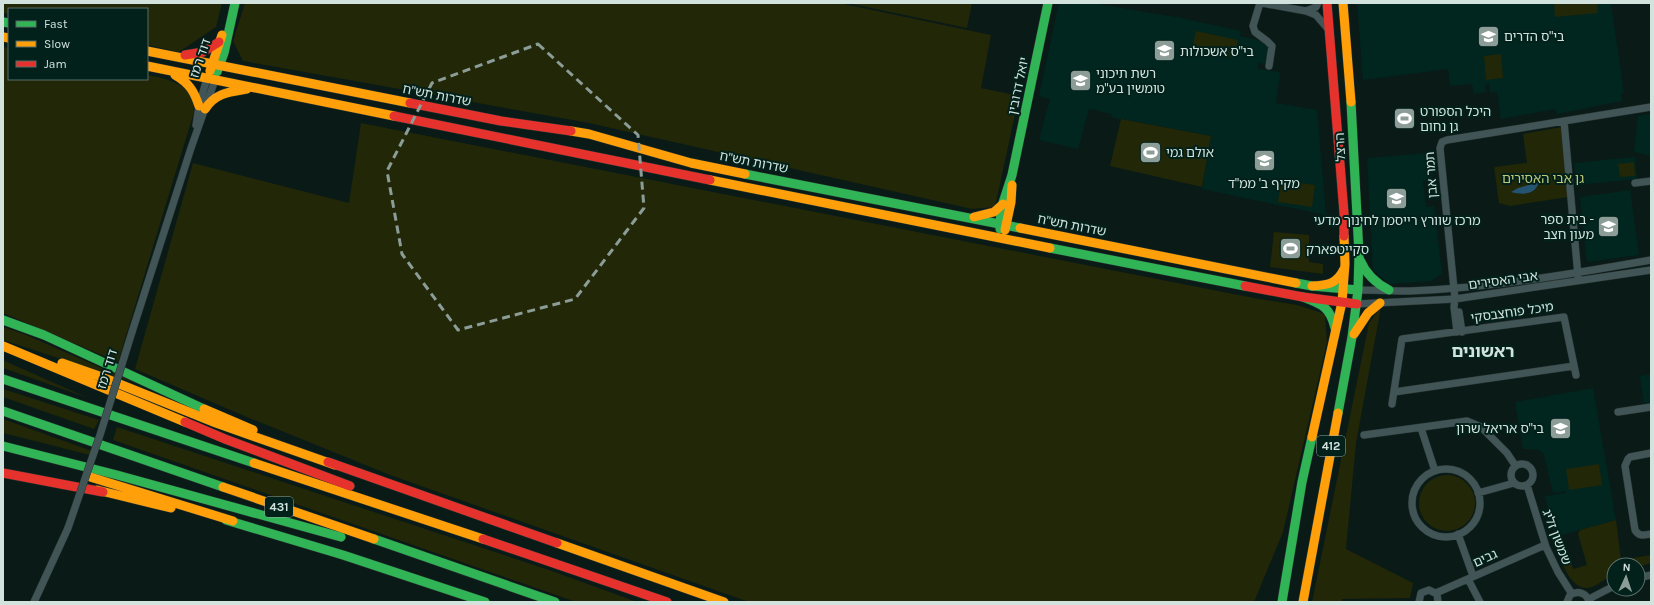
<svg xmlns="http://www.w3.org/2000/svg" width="1654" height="605" font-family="Karla,'Noto Sans Hebrew',sans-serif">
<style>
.built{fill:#01261f}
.green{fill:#212707}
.water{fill:#245471}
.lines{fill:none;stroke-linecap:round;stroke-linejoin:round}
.street-casing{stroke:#283432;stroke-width:8}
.fast-casing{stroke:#283432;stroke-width:10}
.slow-casing{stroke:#283432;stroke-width:10}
.jam-casing{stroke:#283432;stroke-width:10}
.street{stroke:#415557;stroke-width:7}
.fast{stroke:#30b455;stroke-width:9}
.slow{stroke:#ff9f0a;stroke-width:9}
.jam{stroke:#e5322d;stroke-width:9}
.street-bridge-casing{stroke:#283432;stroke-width:8;stroke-linecap:butt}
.street-bridge{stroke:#415557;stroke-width:7}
.marked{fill:none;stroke:#8c9d98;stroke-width:3;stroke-dasharray:8 5;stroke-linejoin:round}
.labels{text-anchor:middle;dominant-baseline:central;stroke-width:4;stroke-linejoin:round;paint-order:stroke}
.shield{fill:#03211b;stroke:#94a9a4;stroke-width:1}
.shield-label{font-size:12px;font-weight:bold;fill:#d2e3de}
.poi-label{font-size:13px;fill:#d2e3de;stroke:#03211b;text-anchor:start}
.street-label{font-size:13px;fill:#d2e3de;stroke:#03211b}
.park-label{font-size:13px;fill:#bfcb7a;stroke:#03211b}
.district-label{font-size:17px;font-weight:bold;fill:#d2e3de;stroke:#03211b}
</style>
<rect width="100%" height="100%" fill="#0a1a17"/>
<path class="built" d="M1059 3H1092L1181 18 1241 31 1240 36 1262 41 1268 46 1267 60 1264 64 1258 63V69L1280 72 1276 103 1317 110 1326 215 1202 189 1211 136 1111 117 1112 114 1089 109 1078 149 1039 140 1050 99 1039 96Z
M1357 3H1611L1624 93H1621L1622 101 1557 114 1555 109 1501 119 1497 92 1490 93 1489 83 1485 84 1486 92 1474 94 1472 84 1450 86 1448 69 1363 80Z
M1651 114V156L1634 152 1638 116Z
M1430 153 1432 180 1423 181 1426 207 1434 206 1442 273 1431 281 1389 284 1373 270 1367 158Z
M1635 157 1637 179 1577 185 1574 163Z
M1630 190 1639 255 1587 262 1580 197Z
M1651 374V402L1644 403 1640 376Z
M1593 388 1616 520 1555 537 1545 496 1565 493V491L1553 493 1544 454 1537 449H1523L1515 402Z"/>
<path class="green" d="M3 3H222L216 27 179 52 147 45V9H9V14L3 13Z
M245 3H839L991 35 981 88 1019 96 995 207 972 209 589 123 243 61 233 41Z
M847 3H972L967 28Z
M1554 3H1597L1598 13 1555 17Z
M1196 31 1238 40 1234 58 1192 48Z
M3 47 9 48V79H147V75C159 77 182 82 190 93 193 97 193 107 194 112L118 362 3 313Z
M1501 54 1503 78 1486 80 1484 56Z
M1121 119 1211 136 1202 187 1110 166Z
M361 123 1254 298 1297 305 1325 314 1327 342 1283 532 1254 602H749L390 475 242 415 135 369 193 163 349 203Z
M1562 127 1568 197 1510 206 1499 203 1494 167 1527 163 1523 134Z
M1634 162 1635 176 1620 177 1618 164Z
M1281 180 1315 185 1312 207 1278 202Z
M1274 232 1309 235V262L1323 264V274L1270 267Z
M1381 307 1356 443 1346 549 1413 583 1410 598 1342 599V602H1312L1369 323Z
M3 327 24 334 138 384 3 340Z
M3 360 7 362 88 398 3 368Z
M3 389 99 420 94 429 3 397Z
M3 419 92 451 90 455 3 433Z
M117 427 552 571 637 602H576L113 440Z
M1599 464 1602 485 1569 490 1566 469Z
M1419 503a28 28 0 1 1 56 0a28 28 0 1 1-56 0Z
M1616 520 1621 560 1651 555V563L1638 567V565H1614V574C1606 577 1600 584 1592 587 1573 594 1563 565 1557 552L1567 549 1573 569 1587 565 1578 534 1580 530Z"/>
<path class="water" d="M1539 182C1535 195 1523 195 1511 192L1518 188Z"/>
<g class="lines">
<defs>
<path id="street" d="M1260 3 1253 26 1255 32 1267 41 1272 46 1269 66
M1262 3 1306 11 1316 15 1328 29
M1306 11 1316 7 1318 3
M1564 121 1578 276
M196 125 199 106 207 78
M1635 183 1651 181
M1358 290C1375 290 1393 291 1410 291 1491 288 1571 274 1651 260
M1357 304 1455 299 1651 270
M1459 312 1462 332
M132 332 191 148 215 80
M1457 332 1454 307 1455 299 1440 148 1442 142 1447 140 1651 107
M1394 392 1574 366
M1392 404 1402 339 1564 317 1576 375
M1618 412 1651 407
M1421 428 1435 471
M1364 435 1467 421 1481 427 1507 453 1515 465
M1651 453 1630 457 1628 459 1625 466 1635 530C1639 537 1644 535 1651 534
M1511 475a11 11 0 1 1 22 0a11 11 0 1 1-22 0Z
M1412 503a34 34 0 1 1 68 0a34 34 0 1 1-68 0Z
M1527 485 1546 547 1558 572 1572 594
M1478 493 1514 483
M1458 534 1473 576
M1638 578 1651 575
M1468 579 1480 602
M1436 593 1545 545
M1589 599 1614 586
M34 602 68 528
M1419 602 1421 593 1429 590 1437 594 1438 602
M1567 602 1570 595C1578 590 1587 593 1589 602"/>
<path id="fast" d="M3 22 9 23
M217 72 224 53 235 3
M745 174 1020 228
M1000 229 1001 209 1012 175 1048 3
M1050 248 1245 286
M1360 260C1366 274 1375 283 1389 290
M1296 283 1312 286 1358 290
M1303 297C1322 304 1330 307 1335 328
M3 320 44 335 204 409
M3 379 254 463
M3 411 223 487
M1338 413 1352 337 1358 290 1359 254 1351 102
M3 446 117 475 341 537
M226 520 343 555 485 602
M374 539 555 602
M1282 602 1302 482 1312 437"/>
<path id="slow" d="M1343 3 1351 102
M3 37 9 38
M147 51 410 103
M147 66 394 116
M210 71 222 35
M175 75C189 83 194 91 199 106
M205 109C215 93 229 92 247 89
M571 131 589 134 691 163 745 174
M710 180 1050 248
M974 217 994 212 1003 204
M1020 228 1296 283
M1005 230 1011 202 1012 185
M1312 286C1328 285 1337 284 1344 269
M1354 334 1368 313 1380 303
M3 346 185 422
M62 363 102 377 216 423 335 465
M204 409 253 430
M1312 437 1342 302 1345 264 1344 236
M254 463 483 539
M87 476 233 521
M223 487 374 539
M97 490 171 508
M557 543 724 602
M1303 602 1338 413"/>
<path id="jam" d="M1327 3 1344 213V236
M185 55 203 52 219 42
M410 103 501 121 571 131
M394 116 710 180
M1245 286 1303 297 1357 304
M185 422 225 439 350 486
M328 462 557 543
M3 473 103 492
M483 539 667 602"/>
</defs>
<use href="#street" class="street-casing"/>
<use href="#fast" class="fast-casing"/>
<use href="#slow" class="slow-casing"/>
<use href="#jam" class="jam-casing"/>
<use href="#street" class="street"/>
<use href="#fast" class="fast"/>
<use href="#slow" class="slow"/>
<use href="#jam" class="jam"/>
<defs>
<path id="street-bridge" d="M68 528 100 435 132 332"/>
</defs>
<use href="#street-bridge" class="street-bridge-casing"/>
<use href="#street-bridge" class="street-bridge"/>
</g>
<path class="marked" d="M538 44 638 135 644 208 575 299 458 330 402 254 387 171 432 83Z"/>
<defs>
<symbol id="school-square" viewBox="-11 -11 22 22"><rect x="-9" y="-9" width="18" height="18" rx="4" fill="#8c9d98" stroke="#03211b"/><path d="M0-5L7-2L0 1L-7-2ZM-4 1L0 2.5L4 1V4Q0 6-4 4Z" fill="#fff"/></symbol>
<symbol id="stadium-square" viewBox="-11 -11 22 22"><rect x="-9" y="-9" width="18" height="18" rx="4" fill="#8c9d98" stroke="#03211b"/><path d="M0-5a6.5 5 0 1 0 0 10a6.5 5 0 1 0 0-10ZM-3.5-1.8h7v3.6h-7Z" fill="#fff"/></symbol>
</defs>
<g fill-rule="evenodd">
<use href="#school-square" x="1476" y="24" width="25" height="25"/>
<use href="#school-square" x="1152" y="38" width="25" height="25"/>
<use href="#school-square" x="1068" y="68" width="25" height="25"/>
<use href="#stadium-square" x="1392" y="106" width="25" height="25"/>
<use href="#stadium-square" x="1138" y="140" width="25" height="25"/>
<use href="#school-square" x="1252" y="148" width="25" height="25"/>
<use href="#school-square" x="1384" y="186" width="25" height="25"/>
<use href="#school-square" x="1596" y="214" width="25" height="25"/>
<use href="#stadium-square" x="1278" y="236" width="25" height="25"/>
<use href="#school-square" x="1548" y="416" width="25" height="25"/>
</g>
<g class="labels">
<g class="shield">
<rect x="1317" y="436" width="28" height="20" rx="3"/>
<rect x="265" y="497" width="28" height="20" rx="3"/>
</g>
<g class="shield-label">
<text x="1331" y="446">412</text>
<text x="279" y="507">431</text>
</g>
<g class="poi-label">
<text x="1504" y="36">בי"ס הדרים</text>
<text x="1180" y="51">בי"ס אשכולות</text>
<text x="1096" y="73">רשת תיכוני<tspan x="1096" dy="15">טומשין בע"מ</tspan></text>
<text x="1420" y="111">היכל הספורט<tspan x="1420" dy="15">גן נחום</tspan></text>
<text x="1166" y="152">אולם גמי</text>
<text x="1264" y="183" text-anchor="middle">מקיף ב' ממ"ד</text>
<text x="1594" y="219" text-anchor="end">בית ספר -<tspan x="1594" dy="15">מעון חצב</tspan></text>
<text x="1397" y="220" text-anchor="middle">מרכז שוורץ רייסמן לחינוך מדעי</text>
<text x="1306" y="249">סקייטפארק</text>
<text x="1544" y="428" text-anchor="end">בי"ס אריאל שרון</text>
</g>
<g class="street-label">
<text transform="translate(200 58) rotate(-71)">דוד רמז</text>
<text transform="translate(1018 86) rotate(-78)">יואל דרובין</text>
<text transform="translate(437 95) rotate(11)">שדרות תש"ח</text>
<text transform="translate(1340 147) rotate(-93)">הרצל</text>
<text transform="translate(754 162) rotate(11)">שדרות תש"ח</text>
<text transform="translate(1431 175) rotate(-94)">תמר אבן</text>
<text transform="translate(1072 225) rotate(11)">שדרות תש"ח</text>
<text transform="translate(1503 280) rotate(-8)">אבי האסירים</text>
<text transform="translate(1512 312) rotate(-8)">מיכל פוחצבסקי</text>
<text transform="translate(107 369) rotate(-73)">דוד רמז</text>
<text transform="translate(1557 537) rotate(69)">שמשון זליג</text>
<text transform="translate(1485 558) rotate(-24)">גבים</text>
</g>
<g class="park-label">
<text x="1543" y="178">גן אבי האסירים</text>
</g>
<g class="district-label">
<text x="1483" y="351">ראשונים</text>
</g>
</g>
<rect width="1654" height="605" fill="none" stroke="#d2e3de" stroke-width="8"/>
<rect x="8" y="8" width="140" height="72" fill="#03211b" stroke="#566f69"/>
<rect x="16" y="21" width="20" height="6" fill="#30b455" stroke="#566f69"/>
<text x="44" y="28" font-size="12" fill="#d2e3de">Fast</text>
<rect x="16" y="41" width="20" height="6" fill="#ff9f0a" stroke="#566f69"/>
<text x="44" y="48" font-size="12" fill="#d2e3de">Slow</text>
<rect x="16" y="61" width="20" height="6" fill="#e5322d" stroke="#566f69"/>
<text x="44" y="68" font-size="12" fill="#d2e3de">Jam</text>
<g transform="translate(1626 577) rotate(3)"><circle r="19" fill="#03211b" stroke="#566f69"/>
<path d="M0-3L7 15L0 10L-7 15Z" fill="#8c9d98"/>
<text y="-6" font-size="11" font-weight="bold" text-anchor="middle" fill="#d2e3de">N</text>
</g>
</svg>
